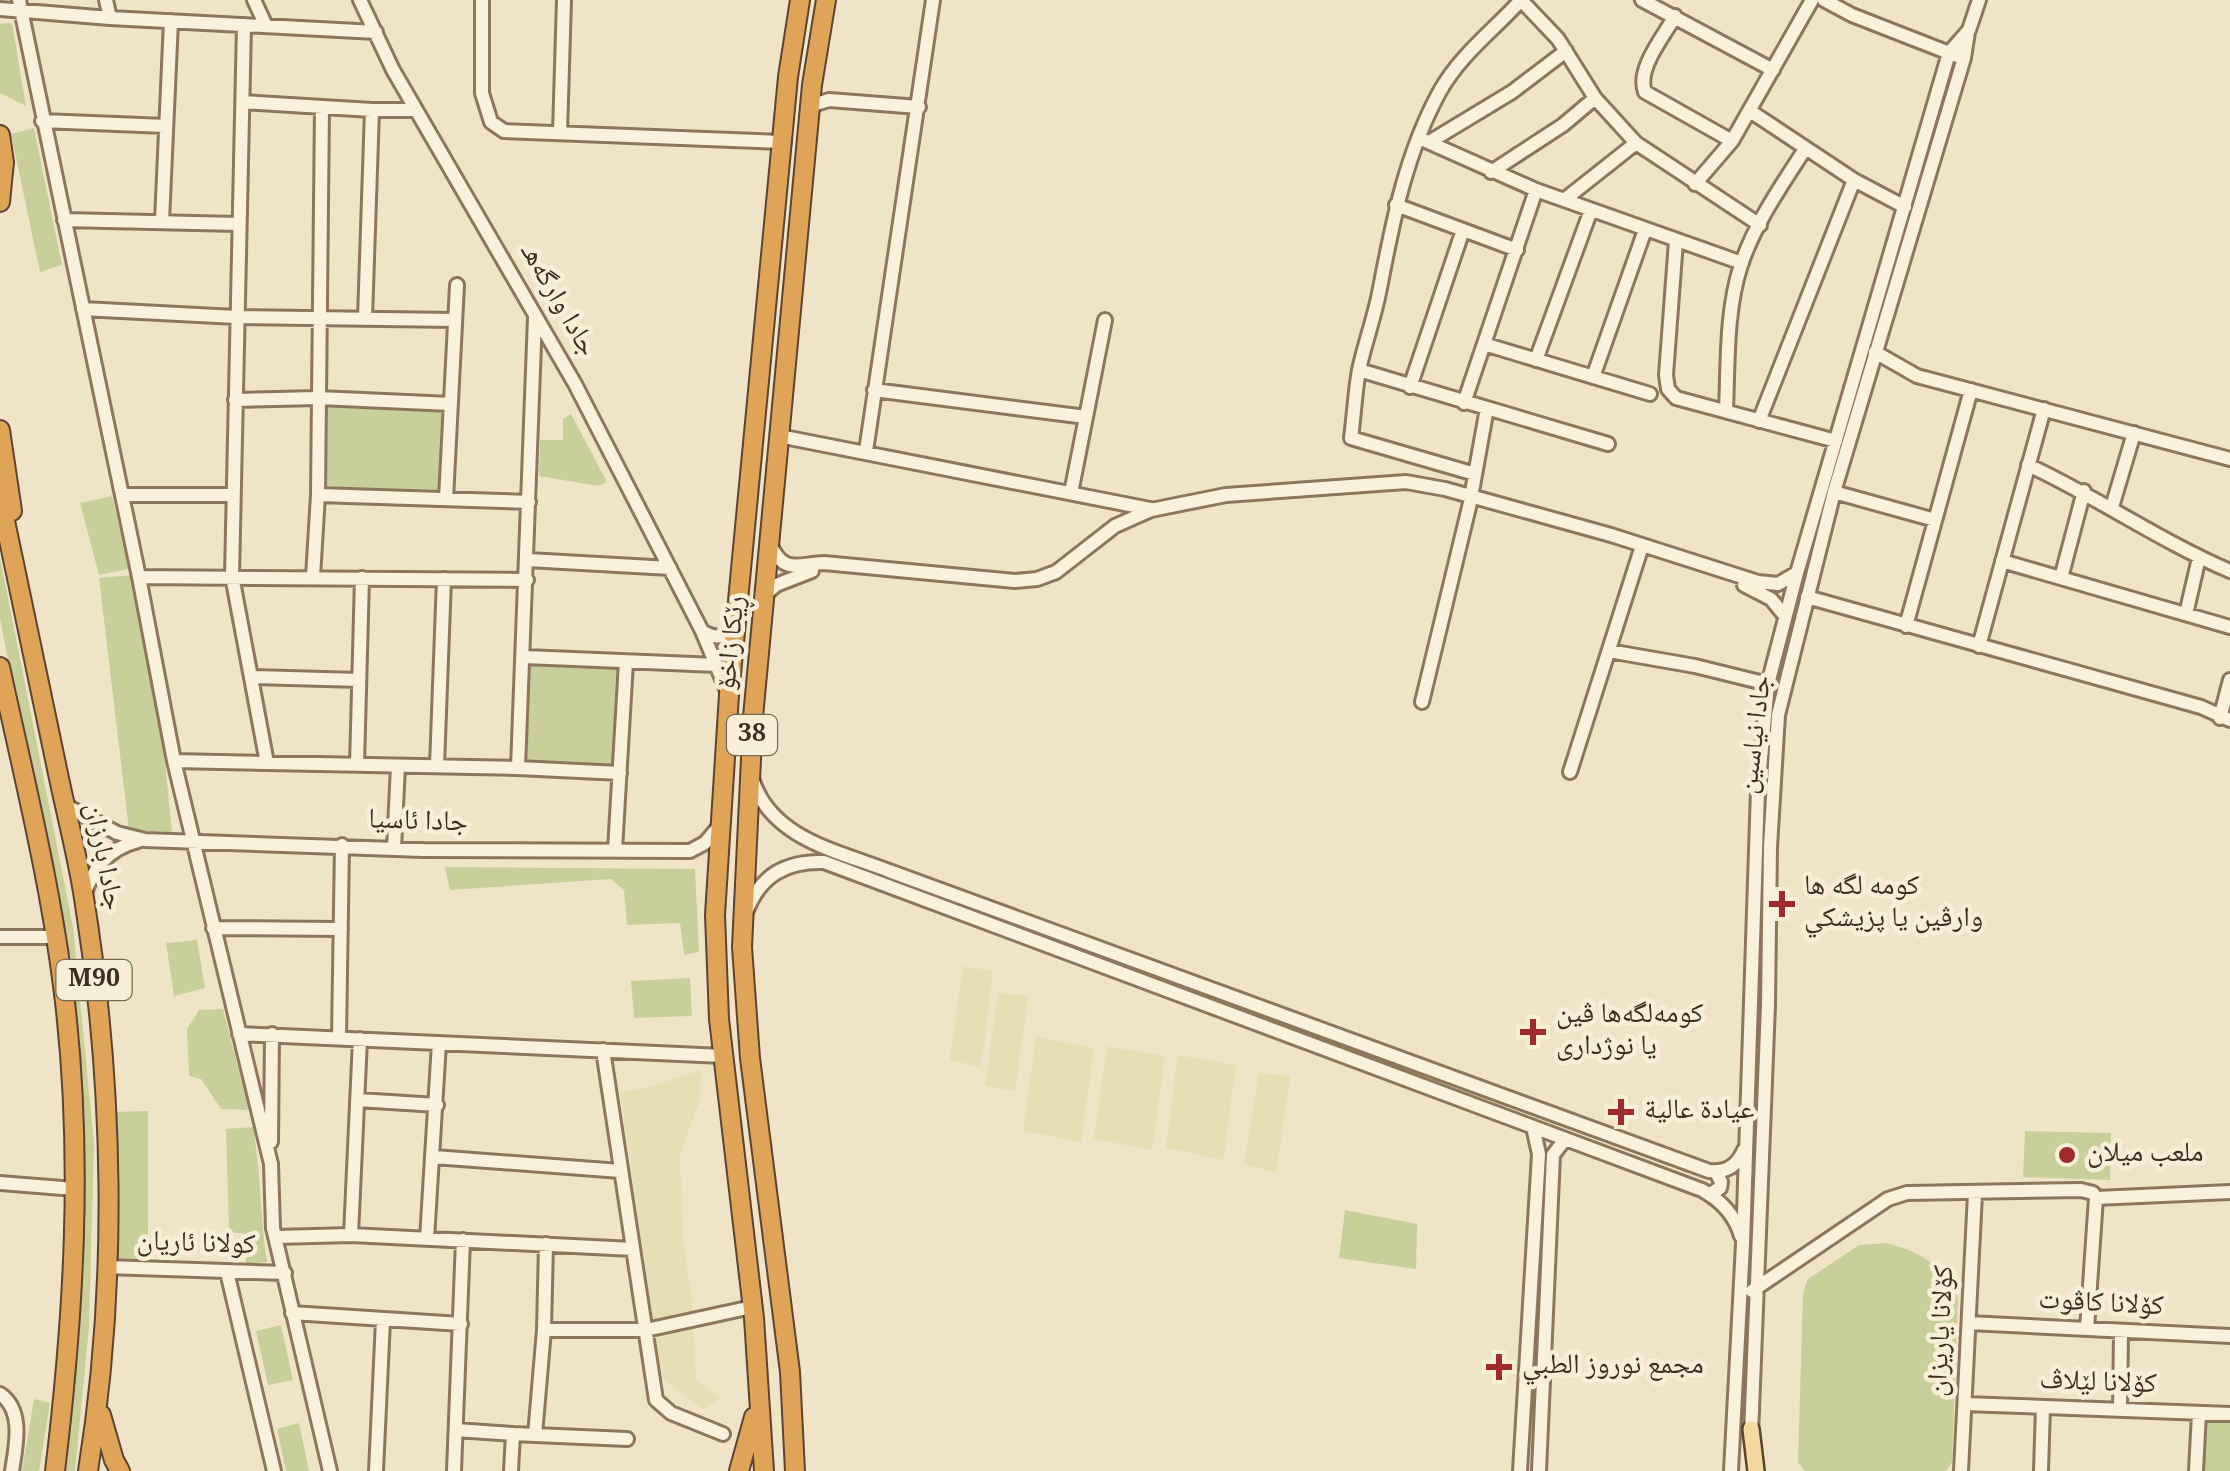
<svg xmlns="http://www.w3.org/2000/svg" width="2230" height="1471" font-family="Georgia,'Noto Naskh Arabic',serif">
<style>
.farmland{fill:#e6deb5}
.green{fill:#c9cf9b}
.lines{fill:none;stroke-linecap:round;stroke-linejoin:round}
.minor-casing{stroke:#8d765c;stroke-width:18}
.major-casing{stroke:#5b4430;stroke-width:20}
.highway-casing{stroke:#5b4430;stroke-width:22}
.minor{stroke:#faf1dc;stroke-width:12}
.major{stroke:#f3d9a0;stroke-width:15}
.highway{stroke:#e0a458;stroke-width:18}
.poi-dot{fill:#9e2a2b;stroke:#f7eed8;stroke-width:4}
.labels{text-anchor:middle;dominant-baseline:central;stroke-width:9;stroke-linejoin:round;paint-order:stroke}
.shield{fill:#f7eed8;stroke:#756857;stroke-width:2.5}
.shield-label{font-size:25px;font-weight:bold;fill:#3d2e20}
.street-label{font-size:28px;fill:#3d2e20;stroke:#f7eed8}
.poi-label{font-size:28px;fill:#3d2e20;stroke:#f7eed8;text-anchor:start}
</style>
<rect width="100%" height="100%" fill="#f0e4c8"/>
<path class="farmland" d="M963 966 993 971 981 1067 950 1060Z
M998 993 1028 996 1015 1091 985 1086Z
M1036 1037 1094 1048 1081 1142 1023 1131Z
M1107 1046 1165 1056 1152 1150 1094 1139Z
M1178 1055 1236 1065 1223 1160 1166 1148Z
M701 1070 700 1099 680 1156 683 1240 692 1299 696 1381 721 1398 703 1409 661 1378 620 1092 647 1088Z
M1259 1073 1290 1076 1276 1172 1244 1165Z"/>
<path class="green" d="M12 23 26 106 0 93V24Z
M34 128 62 265 40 272 11 134Z
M319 398 451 404 446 499 318 495Z
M571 414 607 482 598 486 539 476 540 440H563V419Z
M112 496 129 569 99 575 80 503Z
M0 557 73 927 94 1144 89 1327 75 1471H61L81 1173 56 906 0 619Z
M132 575 163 743 172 832 129 830 99 578Z
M525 657 626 662 620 773 518 768Z
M445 867 695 869 699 952 684 955 680 923 627 925 624 890 611 879 450 890Z
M197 940 205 988 174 996 166 943Z
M690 978 692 1016 634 1018 631 981Z
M223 1009 249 1110 221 1109 201 1079 189 1076 187 1029 199 1010Z
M148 1111V1259L142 1263H110V1112Z
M253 1127C261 1172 260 1217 267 1262L246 1265V1234L229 1232 226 1129Z
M2025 1131 2111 1133 2110 1180 2023 1177Z
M1345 1210 1417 1224 1416 1269 1339 1258Z
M1886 1243C1925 1253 1936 1263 1958 1297L1952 1462 1946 1471H1805L1798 1462 1803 1293 1808 1279 1859 1245Z
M281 1325 293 1380 268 1385 256 1331Z
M34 1399 50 1403 39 1471H22Z
M2203 1419 2230 1420V1471H2201Z
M299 1423 309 1471H286L277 1429Z"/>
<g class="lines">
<defs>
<path id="minor" d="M19 0 139 577 174 761 271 1164 273 1228 330 1471
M106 0 110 18
M254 0 266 26
M360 0 393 70 575 384 702 631 727 691
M482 0V93L491 122 504 131 784 142
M1521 0 1558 39 1595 98 1636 143 1760 225
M1642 0 1773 70
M1824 0 1852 15 1957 56
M0 9 110 18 376 32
M1675 16C1664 36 1636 69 1645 92L1732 141
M244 25 232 576 267 763
M243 102 372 110H416
M810 110 816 104 829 100 919 107
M1750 111 1854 180 1905 207
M42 121 166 126
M560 133 564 0
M1419 138 1536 190 1742 263
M1431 141 1512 92 1566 51
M1491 172 1563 125 1595 98
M1695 184 1732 141 1812 0
M1564 200 1636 143
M1396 205 1517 250
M64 220 238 224
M162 221 171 21
M1676 241 1666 375 1668 389 1676 398 1836 441
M83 309 236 317 455 320
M365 318 372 110
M1484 344 1650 394
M1875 352 1917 376 2230 459
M1536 360 1591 210
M1359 370 1608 444
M1593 377 1645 230
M1410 387 1463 230
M874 390 1086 417 1071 493
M235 400 319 398 451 404
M1464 403 1536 190
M1726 411C1728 364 1726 310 1741 265 1755 223 1782 185 1805 149
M1086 417 1105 320
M1759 421 1854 180
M779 436 1150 509
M866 451 933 0
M2028 465C2097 497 2160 541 2230 571
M1475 474 1351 438C1354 416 1355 392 1359 370 1365 342 1375 316 1380 288 1393 220 1406 153 1440 91 1460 55 1494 30 1521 0
M1834 492 1935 520
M122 495H233
M318 495 529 502
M446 499 457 285
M2112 507 2134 433
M770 544C784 575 797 564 824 563L1015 581 1037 579 1056 572 1115 526 1151 510 1226 495 1406 482 1445 489 1611 535 1758 582 1778 584 1797 573
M528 560 670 568
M2002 561 2230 627
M139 577 527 580
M313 577 318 495 322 108
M2061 578 2084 491
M1744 585 1771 599 1785 616
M766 594 776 585 812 571
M1807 597 2201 707 2230 720
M2186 614 2199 558
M1906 626 1971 390
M702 631C716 640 727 638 737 625
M1979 646 2044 409
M1609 651 1695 666 1768 684
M525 657 717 665
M251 677 359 680
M1422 702 1470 503 1487 408
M2220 718 2230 680
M174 761 518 768 620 773
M357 765 362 578
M437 766 444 579
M518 768 535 317
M1570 772 1641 549
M753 781C772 839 838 851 889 871L1709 1171C1726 1173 1737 1166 1744 1150
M65 805 117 833 145 840 423 850 690 851 705 843 720 825
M394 848 398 766
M615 850 626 662
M84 895C94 867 108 849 138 841
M747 910C761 875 786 861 824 862L1702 1190C1722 1201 1735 1215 1741 1236
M213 928 341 929
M0 937H56
M239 1034 723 1056
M339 1038 342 845
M603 1050 656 1400 671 1413 723 1434
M358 1100 437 1105
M271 1142 272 1034
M434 1157 621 1171
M0 1183 75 1189
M1710 1194 1720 1188 1721 1182 1716 1172
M351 1235 360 1039
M276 1237 351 1235 633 1249
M427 1239 439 1043
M106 1267 285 1273
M227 1272 274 1471
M1752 1291 1888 1199 1907 1193 2081 1190 2093 1193 2096 1198 2230 1192
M292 1313 461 1324
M1969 1323 2230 1336
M2087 1329 2096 1198
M544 1330H646L752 1307
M0 1394C24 1410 16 1446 12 1471
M1965 1404 2230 1414
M2120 1410 2121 1333
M456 1430 513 1434 511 1471
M513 1434 627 1439
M535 1435 544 1330 546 1244
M1751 1435 1768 1005 1770 847 1778 715 1834 492 1964 58 1968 32
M376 1471 383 1320
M454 1471 463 1240
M1520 1471 1539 1154 1533 1127
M1539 1471 1553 1155 1565 1139
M1731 1471 1743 1244 1758 790 1768 684 1797 573 1949 53 1969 30 1979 0
M1961 1471 1975 1194
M2041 1471 2043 1407
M2196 1471 2199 1413"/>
<path id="major" d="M1751 1429 1756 1471"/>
<path id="highway" d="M0 135 4 162 0 202
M0 430 12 511
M0 497C18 586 37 675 56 764 65 809 77 853 84 898 114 1085 118 1284 88 1471
M0 667C24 778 52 889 65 1002 83 1158 74 1315 55 1471
M101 1415 114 1460 120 1471
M739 1471 754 1417
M764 1471 754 1318 719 1019 715 915 729 695 788 77 800 0
M795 1471 790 1372 750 1058 742 947 753 717 812 85 826 0"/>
</defs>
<use href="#minor" class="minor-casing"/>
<use href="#major" class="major-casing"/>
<use href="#highway" class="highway-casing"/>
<use href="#minor" class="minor"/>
<use href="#major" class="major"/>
<use href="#highway" class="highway"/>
</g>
<g class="poi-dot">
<path d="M1777 889h10v10h10v10h-10v10h-10v-10h-10v-10h10z"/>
<path d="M1528 1017h10v10h10v10h-10v10h-10v-10h-10v-10h10z"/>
<path d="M1616 1097h10v10h10v10h-10v10h-10v-10h-10v-10h10z"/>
<circle cx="2067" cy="1155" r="10"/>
<path d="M1494 1352h10v10h10v10h-10v10h-10v-10h-10v-10h10z"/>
</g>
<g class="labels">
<g class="shield">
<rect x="727" y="715" width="50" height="40" rx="8"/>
<rect x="56.5" y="960" width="75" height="40" rx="8"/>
</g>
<g class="shield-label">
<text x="752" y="735">38</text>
<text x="94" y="980">M90</text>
</g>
<g class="street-label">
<text transform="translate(557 301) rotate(60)">جادا وارگه‌هـ</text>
<text transform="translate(733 643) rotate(-84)">ڕێکا زاخۆ</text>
<text transform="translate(1757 735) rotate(-83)">جادا نیاسین</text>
<text transform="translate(418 823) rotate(2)">جادا ئاسيا</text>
<text transform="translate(102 857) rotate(79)">جادا بارزان</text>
<text transform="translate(196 1245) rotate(2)">كولانا ئاريان</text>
<text transform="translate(2101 1305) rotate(3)">کۆلانا کاڤوت</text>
<text transform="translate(1943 1331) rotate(-87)">کۆلانا یاریزان</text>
<text transform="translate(2098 1384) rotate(2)">کۆلانا لێلاڤ</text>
</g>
<g class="poi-label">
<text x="1804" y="888">كومه لگه ها<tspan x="1804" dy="32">وارڤين يا پزيشكي</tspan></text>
<text x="1556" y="1016">کومەلگەها ڤین<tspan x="1556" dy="32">یا نوژداری</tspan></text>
<text x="1644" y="1112">عيادة عالية</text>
<text x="2087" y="1155">ملعب ميلان</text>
<text x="1522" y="1367">مجمع نوروز الطبي</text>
</g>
</g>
</svg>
